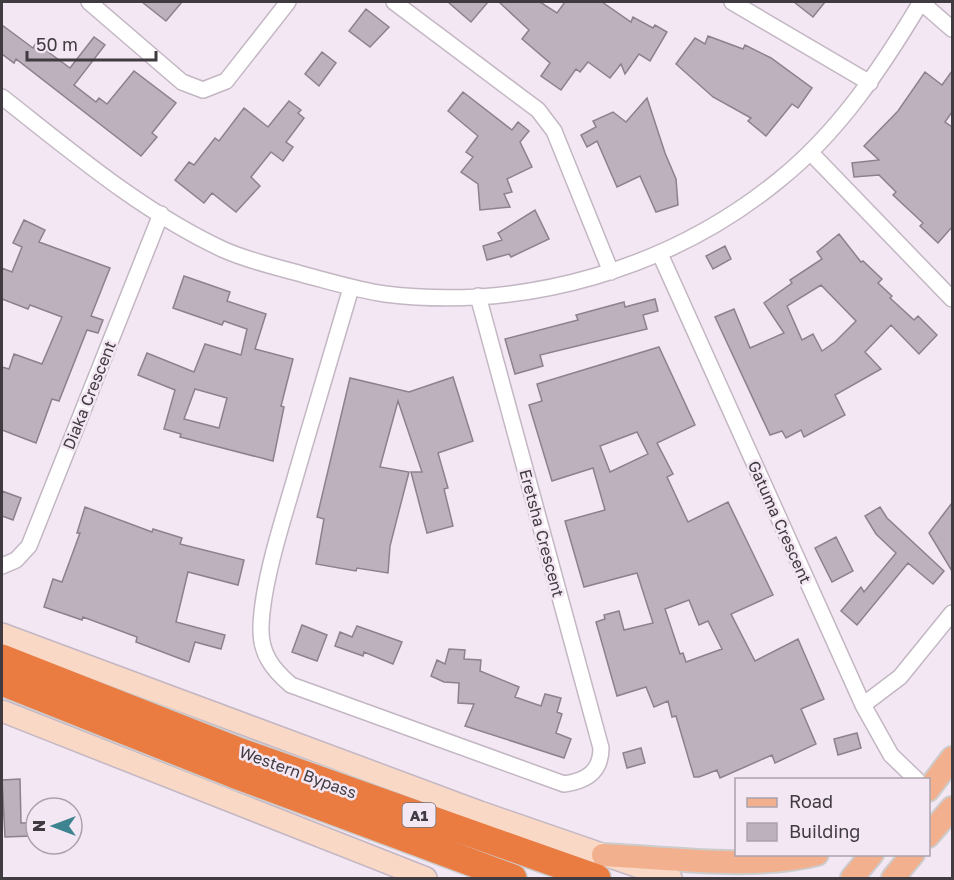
<svg xmlns="http://www.w3.org/2000/svg" width="954" height="880" font-family="'Golos Text',sans-serif">
<style>
.building{fill:#bcb1bd;stroke:#8c818c;stroke-width:1.5;fill-rule:evenodd}
.lines{fill:none;stroke-linecap:round;stroke-linejoin:round}
.street-casing{stroke:#c3b7c3;stroke-width:18}
.secondary-casing{stroke:#c3b7c3;stroke-width:24}
.primary-casing{stroke:#cdcccd;stroke-width:26}
.highway-casing{stroke:#cdcccd;stroke-width:30}
.street{stroke:#fff;stroke-width:15}
.secondary{stroke:#f9d8c6;stroke-width:21}
.primary{stroke:#f2b08e;stroke-width:22}
.highway{stroke:#ea7c42;stroke-width:27}
.labels{text-anchor:middle;dominant-baseline:central;stroke-width:5;stroke-linejoin:round;paint-order:stroke}
.shield{fill:#f3e7f4;stroke:#766f76;stroke-width:1.5}
.shield-label{font-size:15px;font-weight:bold;fill:#403b40}
.street-label{font-size:16px;fill:#403b40;stroke:#f3e7f4}
</style>
<rect width="100%" height="100%" fill="#f3e7f4"/>
<path class="building" d="M142 2H182L166 21Z
M448 2H488L471 22Z
M499 2H540L557 13 565 2H602L631 22 633 17 653 28 655 25 667 32 650 61 639 54 625 74 621 64 610 78 588 62 580 72 576 69 561 90 541 76 550 63 522 39 529 30Z
M794 2H825L813 17Z
M366 9 389 27 370 47 349 31Z
M2 25 33 48 36 43 70 68 94 37 105 45 74 85 96 102 99 98 107 104 134 71 176 103 152 133 157 137 141 156 16 59 14 63 2 54Z
M708 36 743 49 745 45 771 58 812 88 798 108 792 104 766 136 748 121 751 118 713 97 676 64 695 38 705 44Z
M322 52 336 63 319 86 305 74Z
M952 71V112L945 122 952 127V227L938 243 920 226 923 223 893 195 896 192 879 175 854 177 852 163 879 160 864 146 898 111 925 72 942 85Z
M463 92 512 130 518 122 529 131 520 142 532 167 507 179 512 192 504 194 510 207 480 210 478 184 461 172 473 157 466 152 478 136 448 111Z
M647 98 665 153 676 179 678 205 656 212 640 176 617 187 597 141 587 147 581 135 596 127 593 121 613 112 626 122Z
M289 101 301 110 298 113 304 118 286 142 293 147 283 161 271 152 251 177 260 186 236 212 212 193 204 203 175 180 189 162 194 165 215 138 219 141 244 108 268 127Z
M535 210 549 239 511 257 509 254 487 260 483 246 502 240 498 233Z
M24 220 45 230 39 242 110 268 91 316 103 320 98 333 87 330 59 401 52 399 36 443 2 430V367L9 369 14 354 42 364 62 317 30 305 28 309 2 299V268L12 272 22 247 13 243Z
M839 234 861 262 863 261 882 279 878 283 892 296 890 298 914 320 918 316 937 335 919 354 891 325 865 352 881 369 835 395 845 415 804 437 801 430 786 438 782 431 770 435 715 317 734 309 750 348 784 333 764 303 792 283 790 280 822 259 817 252ZM821 285 856 321 835 342 822 351 813 334 802 340 787 306Z
M725 246 731 259 713 269 706 256Z
M184 276 230 292 227 301 266 314 255 349 293 359 281 406 284 407 273 461 180 437 181 434 164 429 175 390 138 375 147 353 194 372 205 344 241 355 247 329 224 321 222 325 173 308ZM195 389 227 398 219 428 184 419Z
M655 299 658 311 643 315 647 329 540 355 543 366 515 374 505 339 578 320 576 315 624 302 625 307Z
M659 347 695 425 657 443 673 474 667 477 688 522 728 502 773 595 731 614 755 661 798 639 824 699 801 709 816 744 775 763 772 755 720 778 717 770 699 777H694L676 716 672 717 668 701 654 707 646 687 617 696 596 622 605 619 604 615 619 611 624 630 653 623 637 573 584 587 565 521 605 510 593 468 552 481 529 405 542 401 537 384ZM637 432 648 454 610 472 600 446ZM689 600 699 625 708 621 722 649 686 662 683 653 680 654 665 609Z
M453 377 473 441 438 453 448 488 444 489 453 526 427 533 411 472H422L398 401 380 467 409 472 390 546 388 573 357 568 356 571 316 564 324 519 317 517 350 378 409 392Z
M2 491 21 498 13 520 2 516Z
M952 503V571L929 533Z
M85 507 152 532 153 529 182 538 180 544 244 560 238 585 188 572 176 622 225 635 221 649 195 642 189 662 136 642 137 637 83 617 82 620 44 607 53 579 62 582 80 533H77Z
M880 507 887 518 944 571 933 584 908 563 857 625 841 611 861 587 864 592 896 553 876 534 865 516Z
M836 537 853 571 832 582 815 548Z
M302 625 327 635 317 661 292 652Z
M357 626 402 642 393 664 364 652 363 656 335 646 340 632 352 637Z
M449 649 465 650 464 659 481 660 480 671 519 687 515 697 541 706 545 694 561 698 557 712 562 714 556 733 571 739 564 758 465 726 474 704 458 703 459 683 444 682 431 676 437 660 445 664Z
M857 733 861 748 838 755 834 739Z
M641 748 645 763 627 768 623 753Z
M20 779 21 823H30L31 836 5 837 2 780Z"/>
<g class="lines">
<defs>
<path id="street" d="M89 2 182 82 203 90 226 81 288 2
M394 2 538 110 554 131 611 272
M732 2 870 83
M921 2 952 29
M2 97C71 151 141 211 222 249 248 261 277 267 305 275 332 282 358 290 385 294 525 311 670 269 779 180 839 132 882 67 921 2
M810 152 952 299
M660 254 863 705 891 755 917 780
M351 288C332 353 312 419 293 485 281 526 262 585 261 627 260 653 272 669 291 685L564 784C587 781 601 771 601 748L478 296
M2 566 16 560 29 546 161 214
M863 705 900 677 952 613"/>
<path id="secondary" d="M2 634 480 812 671 878
M2 711 426 878"/>
<path id="primary" d="M928 790 952 758
M928 836 952 808
M603 855C666 858 757 870 817 854
M852 878 872 854
M893 878 913 854"/>
<path id="highway" d="M2 658 241 752 597 878
M2 682 233 774 513 878"/>
</defs>
<use href="#street" class="street-casing"/>
<use href="#secondary" class="secondary-casing"/>
<use href="#primary" class="primary-casing"/>
<use href="#highway" class="highway-casing"/>
<use href="#street" class="street"/>
<use href="#secondary" class="secondary"/>
<use href="#primary" class="primary"/>
<use href="#highway" class="highway"/>
</g>
<g class="labels">
<rect class="shield" x="402.5" y="803" width="33" height="24" rx="4.5"/>
<g class="shield-label">
<text x="419" y="815">A1</text>
</g>
<g class="street-label">
<text transform="translate(89 395) rotate(-68)">Diaka Crescent</text>
<text transform="translate(780 522) rotate(66)">Gatuma Crescent</text>
<text transform="translate(542 533) rotate(75)">Eretsha Crescent</text>
<text transform="translate(298 772) rotate(20)">Western Bypass</text>
</g>
</g>
<rect width="954" height="880" fill="none" stroke="#403b40" stroke-width="6"/>
<rect x="735" y="778" width="195" height="78" fill="#f3e7f4" stroke="#aba2ac" stroke-width="1.5"/>
<rect x="747" y="798" width="30" height="9" fill="#f2b08e" stroke="#aba2ac" stroke-width="1.5"/>
<text x="789" y="808" font-size="18" fill="#403b40">Road</text>
<rect x="747" y="823" width="30" height="18" fill="#bcb1bd" stroke="#aba2ac" stroke-width="1.5"/>
<text x="789" y="838" font-size="18" fill="#403b40">Building</text>
<g transform="translate(54 826) rotate(270)"><circle r="28" fill="#f3e7f4" stroke="#aba2ac" stroke-width="1.5"/>
<path d="M0-4.5L10 22L0 15L-10 22Z" fill="#3e8490"/>
<text y="-9" font-size="16" font-weight="bold" text-anchor="middle" fill="#403b40">N</text>
</g>
<path d="M27 51v9h129v-9" fill="none" stroke="#403b40" stroke-width="3"/>
<text x="36" y="51" font-size="18" fill="#403b40" stroke="#f3e7f4" stroke-width="4.5" paint-order="stroke">50 m</text>
</svg>
